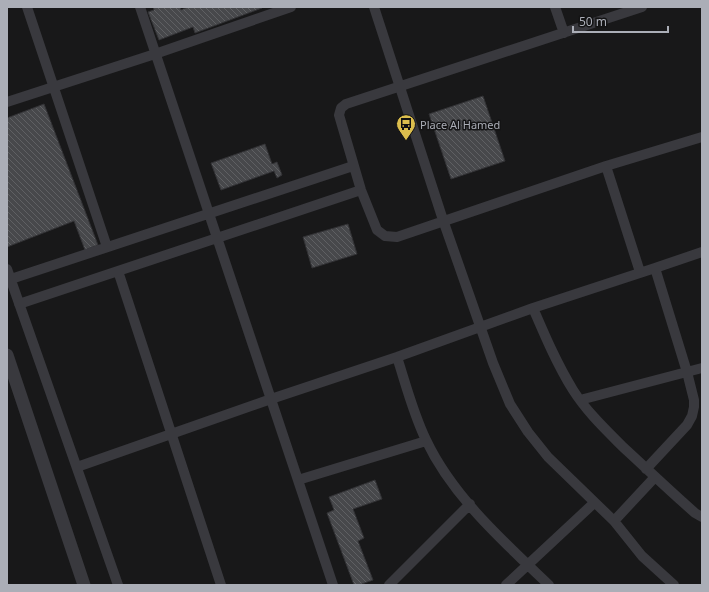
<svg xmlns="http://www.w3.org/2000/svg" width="709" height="592" font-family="'Noto Sans',sans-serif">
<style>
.building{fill:url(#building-back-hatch);stroke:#323235}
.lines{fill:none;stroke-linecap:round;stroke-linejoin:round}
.minor{stroke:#39393e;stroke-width:10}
.tertiary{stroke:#39393e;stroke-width:13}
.labels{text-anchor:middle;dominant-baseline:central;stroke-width:3;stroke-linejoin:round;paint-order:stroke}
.poi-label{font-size:11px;fill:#abaeb7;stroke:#131314;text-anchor:start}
</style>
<defs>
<pattern id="building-back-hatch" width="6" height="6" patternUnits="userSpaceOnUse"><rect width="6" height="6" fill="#47484b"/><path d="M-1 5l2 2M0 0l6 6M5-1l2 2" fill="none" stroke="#5f6063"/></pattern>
</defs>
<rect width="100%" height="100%" fill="#181819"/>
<path class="building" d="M153 7H180L181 10 188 7H261L262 8 195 33 193 27 159 40 148 12 154 10Z
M483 96 505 161 451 179 429 114Z
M44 104 98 245 85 250 74 221 7 247V118Z
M265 144 272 164 277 162 282 175 277 178 274 171 221 190 211 163Z
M348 224 357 254 312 268 303 237Z
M375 480 382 499 353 509 364 538 358 541 373 580 359 585H354L327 513 334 510 329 497Z"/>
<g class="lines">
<path class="minor" d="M27 7 107 247
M140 7 333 585
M374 7 443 220 493 363 510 404 528 432 548 457 614 521 642 556 674 585
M555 7 564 33
M642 7 346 104 341 108 339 115 361 190 377 230 385 236 397 237 606 166 702 137
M7 102 155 54 291 7
M606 166 640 272
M655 268 702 252
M7 269 118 585
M118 271 221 585
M11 279 353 166
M19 304 361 190
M533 308C545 336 557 364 573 390 587 412 605 429 623 447 647 469 670 491 695 513L702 517
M397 357C406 385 413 413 426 440 453 497 504 542 549 585
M580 400 702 368
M77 467 271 399 397 357 533 308 655 268 687 372 694 400V407L692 416 687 425 646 469
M298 480 426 441
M614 521 655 477
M389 585 470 504
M506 585 594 503"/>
<path class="tertiary" d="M7 355 84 585"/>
</g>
<defs>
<symbol id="bus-pin" viewBox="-11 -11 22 30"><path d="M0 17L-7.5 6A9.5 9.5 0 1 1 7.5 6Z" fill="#dcbe4d" stroke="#131314"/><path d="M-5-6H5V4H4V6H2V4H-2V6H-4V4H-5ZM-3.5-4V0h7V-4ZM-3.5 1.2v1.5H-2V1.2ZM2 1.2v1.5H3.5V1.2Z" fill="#111"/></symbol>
</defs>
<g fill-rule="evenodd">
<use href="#bus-pin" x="395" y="113" width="22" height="30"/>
</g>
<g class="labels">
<g class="poi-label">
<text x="420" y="124">Place Al Hamed</text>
</g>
</g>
<rect width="709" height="592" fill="none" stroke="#abaeb7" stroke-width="16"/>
<path d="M573 26v6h95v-6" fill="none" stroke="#abaeb7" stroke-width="2"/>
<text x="579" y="26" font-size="12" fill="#abaeb7" stroke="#131314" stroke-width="3" paint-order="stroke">50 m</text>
</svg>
